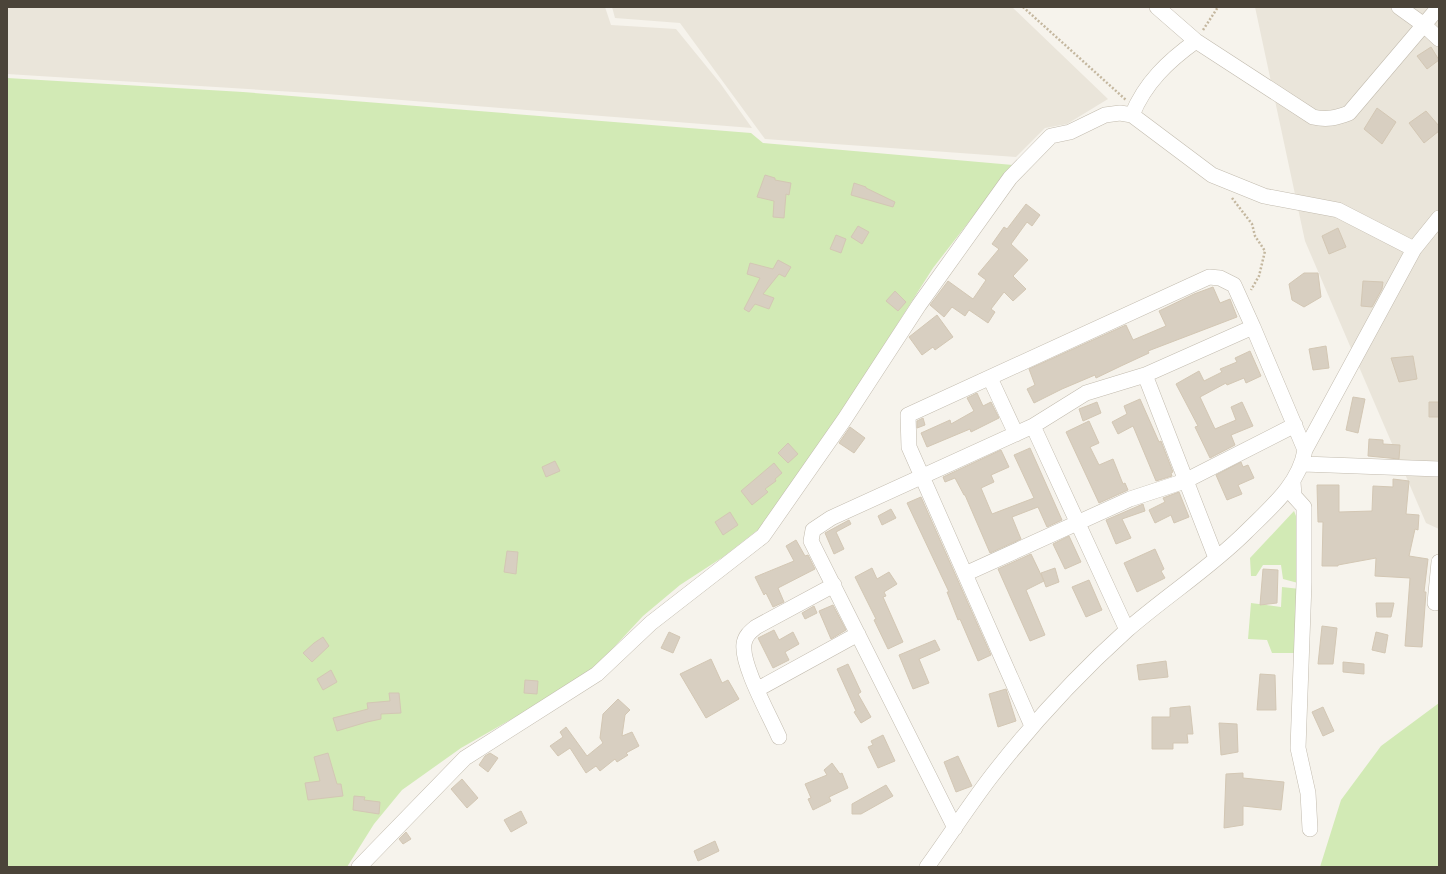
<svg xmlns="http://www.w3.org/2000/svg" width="1446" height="874" font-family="'Nunito Sans',sans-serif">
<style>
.residential{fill:#eae5da}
.green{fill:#d2eab5}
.building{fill:#d8cfc1;stroke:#d3c7b4}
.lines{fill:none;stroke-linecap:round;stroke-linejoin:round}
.minor-casing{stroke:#c2bbae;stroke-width:16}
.path{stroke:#c4b79f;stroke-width:2.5;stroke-dasharray:2 2;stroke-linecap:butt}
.minor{stroke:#fff;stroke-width:15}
</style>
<rect width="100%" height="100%" fill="#f6f3ec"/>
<path class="residential" d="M7 7H605L611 25 676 29 720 83 752 128 327 94 7 74Z
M612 7H1012L1108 99 1067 124 1045 128 1016 157 765 139 680 23 615 18Z
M1255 7H1439V529L1426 523 1305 241Z"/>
<path class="green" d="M7 78 243 92 751 133 763 143 1013 165 933 268 837 419 759 529 723 557 680 585 643 616 603 659 575 683 461 748 402 790 374 824 347 867H7Z
M1294 511 1298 521V583L1283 579 1281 565H1263L1256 576H1251L1250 558Z
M1282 587 1300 589 1295 653H1272L1267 640 1248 639 1251 603 1281 607Z
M1439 703V867H1320L1341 800 1381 746Z"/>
<path class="building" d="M1431 47 1439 60 1427 69 1417 56Z
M1377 108 1396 122 1382 144 1364 129Z
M1426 111 1439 126V131L1424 143 1409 123Z
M765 175 775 178V180L791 183 789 195 786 194 784 218 773 217 774 201 757 197Z
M854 183 866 187V188L895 202 893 207 851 195Z
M1026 204 1040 215 1032 226 1027 222 1011 244 1028 260 1013 276 1026 289 1013 301 1004 292 991 309 995 312 988 323 969 310 965 316 952 307 944 317 930 305 948 281 973 299 986 280 978 274 999 249 992 244 1004 227 1007 229Z
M858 226 869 232 862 244 851 237Z
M1338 228 1346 247 1329 254 1322 236Z
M836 235 846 239 841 253 830 249Z
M778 260 791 267 785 277 779 274 763 294 774 298 769 309 755 304 749 312 744 309 760 278 747 274 750 263 773 269Z
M1304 273H1318L1321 297 1304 307 1292 300 1289 284Z
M1363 281 1383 282 1382 289 1372 307 1361 306Z
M1213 287 1220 303 1230 299 1237 317 1148 351 1149 353 1121 366 1096 378 1095 375 1062 389 1034 403 1027 389 1035 385 1029 369 1126 325 1133 340 1166 326 1159 311 1194 294Z
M895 291 906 302 898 311 886 301Z
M937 315 953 337 935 350 933 347 922 355 909 337Z
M1326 346 1329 368 1313 370 1309 349Z
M1250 351 1261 376 1246 383 1244 378 1227 385 1226 383 1200 397 1215 429 1236 420 1231 407 1242 402 1253 426 1231 435 1235 445 1210 458 1195 427 1198 426 1176 384 1199 371 1204 381 1222 372 1220 369 1237 362 1235 358Z
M1413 356 1417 379 1399 382 1391 358Z
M977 393 983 406 991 402 999 418 971 432 970 429 927 447 921 433 950 420 951 424 974 411 967 398Z
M1353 397 1365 399 1358 433 1346 430Z
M1140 399 1159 442 1161 441 1173 472 1171 473 1172 476 1156 481 1133 426 1118 434 1112 422 1127 414 1124 406Z
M1097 402 1101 413 1083 421 1079 409Z
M1429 402H1439V417H1429Z
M923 418 925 425 917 428V421Z
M1089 421 1099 443 1090 447 1099 465 1113 459 1123 484 1125 483 1128 490 1099 503 1066 432Z
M850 427 865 438 854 453 839 443Z
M1369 439 1383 440V444L1400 445 1399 459 1368 456Z
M788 443 798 454 788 463 778 453Z
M1030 448 1062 520 1047 527 1038 507 1012 517 1021 539 990 553 965 495H964L955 478 945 482 943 477 1001 450 1009 467 991 475 994 482 981 488 992 514 1034 498 1014 455Z
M555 461 560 471 546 477 542 467Z
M1241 462 1243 467 1248 465 1254 478 1238 485 1242 494 1227 500 1216 475Z
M774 463 782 473 775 479 776 481 765 489 768 492 752 505 741 491Z
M1393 479 1409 481 1406 514 1419 515 1418 530 1415 529 1409 556 1428 559 1424 592H1426L1422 647 1405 646 1410 578 1375 576 1376 558 1338 565V566H1322L1323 522H1318L1317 485H1339V512L1372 511 1373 486 1393 487Z
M1179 492 1189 517 1174 523 1171 515 1155 523 1149 510 1165 502 1163 498Z
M921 497 991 655 978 661 960 619 958 620 947 592H949L907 503Z
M1143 504 1145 511 1122 519 1131 538 1116 544 1106 520Z
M891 509 896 518 882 525 878 516Z
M730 512 738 525 723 535 715 522Z
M849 520 851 524 836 532 844 549 834 554 825 533Z
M1069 536 1081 562 1065 569 1053 544Z
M796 540 805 556 808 555 815 569 778 588 784 602 773 607 766 593 764 595 755 577 794 561 786 546Z
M1155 549 1164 569 1161 571 1165 578 1137 592 1124 563Z
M507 551 518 552 516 574 504 572Z
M1031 554 1044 581 1026 590 1045 635 1030 641 998 569Z
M872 568 877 579 889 572 897 584 884 592 886 596 883 597 903 642 888 649 874 620 876 619 855 577Z
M1055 568 1059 582 1046 587 1041 573Z
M1263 569 1278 570 1277 603 1260 605Z
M1089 580 1102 610 1086 617 1072 587Z
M1376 603H1394L1391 617H1377Z
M833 605 846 630 831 639 819 611Z
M814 606 817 613 805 619 802 613Z
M1322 626 1337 628 1333 664H1318Z
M774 630 779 640 793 632 799 644 785 652 789 660 773 668 758 638Z
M669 632 680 637 673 653 661 648Z
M1376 632 1388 635 1385 653 1372 650Z
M323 637 329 646 312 662 303 653 314 643Z
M935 640 940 650 919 659 929 683 913 689 899 655Z
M711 659 722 683 728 680 739 699 706 718 680 674Z
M1166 661 1168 677 1139 680 1137 665Z
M1343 662 1364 664V674L1343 672Z
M848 664 861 692 858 694 871 717 861 723 854 712 856 711 837 669Z
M331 670 337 682 323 690 317 679Z
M1260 674 1275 675 1276 710H1257Z
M525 680 538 681 537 694 524 693Z
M1006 689 1016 721 998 727 989 694Z
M389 693H399L401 713 381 714V719L367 722 337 731 333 718 368 709 367 703 390 701Z
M618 699 630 710 625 715 622 736 632 732 639 746 626 753 628 755 617 762 615 759 600 771 596 766 586 773 570 748 558 756 550 746 563 737 560 732 566 727 587 756 603 743 600 738 603 714Z
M1190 706 1193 734H1187L1188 743H1173V749H1152V717H1170V708Z
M1323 707 1334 731 1323 736 1312 712Z
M1219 723 1237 724 1238 752 1221 755Z
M883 735 895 761 878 768 868 747 873 745 871 741Z
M328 753 337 784H341L343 796 308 800 305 783 320 781 314 757Z
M490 753 498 758 488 772 479 765 485 756Z
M958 756 972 786 956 792 944 762Z
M832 763 840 774 842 773 848 788 829 797 831 801 813 810 808 799 811 798 805 784 827 775 824 770Z
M1243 773V778L1284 782 1281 810 1243 806V825L1224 828 1226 774Z
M462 779 478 798 467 808 451 789Z
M886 785 893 796 861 814H852V804Z
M354 796 365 797 364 800 380 802 379 814 353 810Z
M521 811 527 823 511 832 504 820Z
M406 832 411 839 403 844 399 839Z
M715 841 719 851 698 861 694 851Z"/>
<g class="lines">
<defs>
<path id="minor" d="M1157 7 1196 41 1313 117C1327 120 1336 118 1349 113L1439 7
M1399 7 1424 25 1439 39
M1132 115C1145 83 1168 61 1196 41
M1145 375 1216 558
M990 378 1016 434
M1033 426 1127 630
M1303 464 1439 469
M1293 482 1294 496 1304 507V583L1298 748 1308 793 1310 829
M965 574 1130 499 1185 481 1295 425
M1435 603 1439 562
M758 689 858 634
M1032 726 909 447 908 415 1209 277 1220 278 1234 285 1253 327
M779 737C770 716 741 665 744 644 745 636 750 632 756 627L834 585
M955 828 811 541 813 530 831 518 1033 426 1086 393 1145 375 1253 327 1305 450
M359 867 465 758 597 674 651 623 763 536 844 420 919 305 1010 178 1051 136 1070 132 1105 115 1120 113 1132 115 1212 175 1264 196 1338 210 1414 249
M927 867C948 838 968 807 990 778 1031 725 1077 675 1127 630 1166 596 1210 568 1246 532 1270 508 1299 485 1305 450L1414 249 1439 218"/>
</defs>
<use href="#minor" class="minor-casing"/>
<path class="path" d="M1023 7 1126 100
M1203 30 1218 7
M1232 198 1252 224 1255 236 1265 251 1259 276 1251 290"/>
<use href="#minor" class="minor"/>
</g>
<rect width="1446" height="874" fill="none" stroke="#4b4439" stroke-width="16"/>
</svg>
